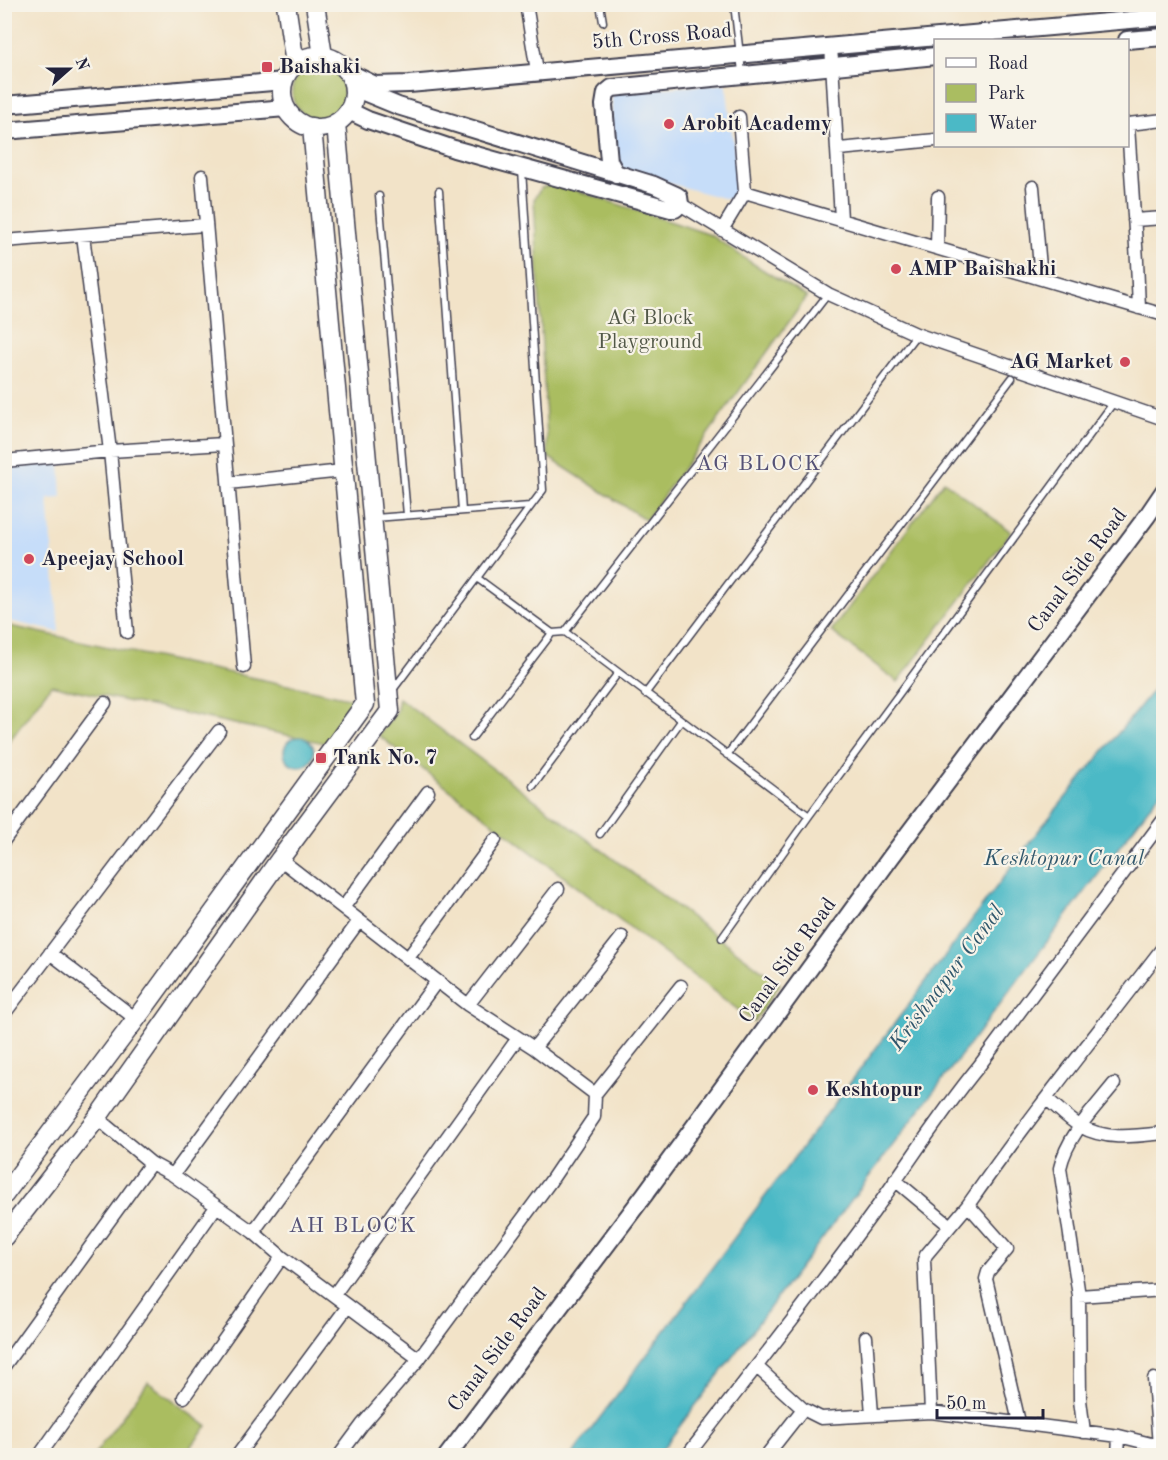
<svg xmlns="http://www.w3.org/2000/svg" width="1168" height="1460" font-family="'Old Standard TT',serif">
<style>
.built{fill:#c6ddf9}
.green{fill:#aabd61;stroke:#66704e;stroke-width:1.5}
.water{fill:#4bb9c6;stroke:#366e80;stroke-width:1.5}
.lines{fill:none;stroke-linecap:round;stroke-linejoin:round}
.service-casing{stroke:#413f50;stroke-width:9}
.minor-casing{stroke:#413f50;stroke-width:15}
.tertiary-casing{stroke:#413f50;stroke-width:20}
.secondary-casing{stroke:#413f50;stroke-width:21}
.service{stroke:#fff;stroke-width:6}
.minor{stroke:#fff;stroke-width:12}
.tertiary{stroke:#fff;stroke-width:16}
.secondary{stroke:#fff;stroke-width:18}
.poi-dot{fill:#d1495b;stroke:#f7f3e8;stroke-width:2}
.labels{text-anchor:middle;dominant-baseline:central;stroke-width:4.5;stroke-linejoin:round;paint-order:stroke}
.street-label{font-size:21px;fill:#22223b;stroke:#f7f3e8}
.poi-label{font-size:21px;font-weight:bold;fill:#22223b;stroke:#f7f3e8;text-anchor:start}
.park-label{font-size:21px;fill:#525848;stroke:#f7f3e8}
.neighbourhood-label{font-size:22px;letter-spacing:1.5px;fill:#555277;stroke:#f7f3e8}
.water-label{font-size:22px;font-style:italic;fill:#30576c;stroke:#f7f3e8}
</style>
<rect width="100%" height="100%" fill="#f7f3e8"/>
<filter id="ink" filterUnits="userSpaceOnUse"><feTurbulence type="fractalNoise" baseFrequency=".0167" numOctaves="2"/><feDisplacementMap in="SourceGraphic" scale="12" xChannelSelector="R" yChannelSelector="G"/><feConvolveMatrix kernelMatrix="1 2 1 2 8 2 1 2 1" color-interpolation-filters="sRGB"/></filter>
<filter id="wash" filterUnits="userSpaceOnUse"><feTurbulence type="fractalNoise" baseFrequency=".008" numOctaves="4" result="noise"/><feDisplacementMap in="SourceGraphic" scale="24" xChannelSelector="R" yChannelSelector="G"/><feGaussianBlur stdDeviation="1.35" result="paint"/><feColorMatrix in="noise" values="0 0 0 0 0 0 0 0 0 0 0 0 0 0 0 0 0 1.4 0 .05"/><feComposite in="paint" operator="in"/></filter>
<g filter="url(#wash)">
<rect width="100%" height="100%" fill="#f2e3c8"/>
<path class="built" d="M726 84 741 203 624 171 611 144 612 91Z
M60 461 62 498 48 499 59 632 5 620 4 468Z"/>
<path class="green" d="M292 92a26 26 0 1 1 52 0a26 26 0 1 1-52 0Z
M554 183 711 235 752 263 807 297 646 520 548 457 534 199 541 188Z
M944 481 1011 532 898 682 831 631Z
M5 625 358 700 329 744 51 685 5 747Z
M399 698 780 984 754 1022 378 735 396 713Z
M148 1382 207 1426 185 1455H94Z"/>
<path class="water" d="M1163 678V789L658 1455H572L1036 834Z
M284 752a15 15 0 1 1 30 0a15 15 0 1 1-30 0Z"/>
</g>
<g filter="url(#ink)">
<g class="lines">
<defs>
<path id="service" d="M600 4 603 22
M734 4 742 72
M439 191 462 511
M379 196 407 515
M375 518 530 506
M477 578 552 633
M565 632 828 294
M392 691 543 490 522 170
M645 694 916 335
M472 738 552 633 565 632 809 816
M727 755 1012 378
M533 786 618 673
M600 834 681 721
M722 938 809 816 1114 402"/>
<path id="minor" d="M526 4 537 71
M831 45 841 219
M739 117 745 192 1164 315
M1128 124 1164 120
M1128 126 1137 261 1139 308
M839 149 936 140
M202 176 244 667
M1033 187 1041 279
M680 204 828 294 916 334 1164 419
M1134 220 1164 218
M722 230 745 192
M83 235 110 451 127 632
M4 241 205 225
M937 248 938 197
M4 461 110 451 224 444
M228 483 343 471
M4 840 105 703
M280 859 468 1005 534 1048 595 1094 594 1117 550 1182 419 1359 362 1425 339 1456
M343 908 428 792
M50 953 136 1019
M408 958 495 840
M468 1005 558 889
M4 1014 219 731
M534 1048 622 937
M595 1094 681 986
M1047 1099C1058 1108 1068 1119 1080 1126 1106 1141 1136 1136 1164 1133
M97 1118 151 1163 173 1175 253 1232 282 1257 419 1359
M173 1175 359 921
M895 1180 950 1226
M253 1232 437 981
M334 1295 518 1038
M1079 1296 1164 1290
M866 1337 872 1414
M4 1366 151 1163
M757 1367 803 1409 821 1418 931 1412 1119 1436 1118 1456
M184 1397 282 1257
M931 1412 924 1260 926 1255 968 1205
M1019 1422 986 1279 988 1272 1007 1249 968 1205C1030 1116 1098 1032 1164 946
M1084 1432 1080 1400 1079 1296 1060 1168C1067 1136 1094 1109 1114 1084
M1119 1436 1159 1446 1154 1379
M39 1456 216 1207
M237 1456 348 1306
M687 1456C750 1374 815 1293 875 1210 910 1161 941 1112 979 1066L1164 819
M766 1456 803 1409"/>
<path id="tertiary" d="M1127 40 1164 37
M348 72 375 85 409 84 1164 17
M4 105 284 81
M349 111 368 120 454 149 671 209H675L680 204 679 197 676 195 654 185 398 106 354 88
M4 131 286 108
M616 174 609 161 604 105 606 93 612 88 936 56
M447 1456 645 1194 891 857 1147 516 1164 491"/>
<path id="secondary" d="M286 4 295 64
M315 4 323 56
M282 92a36 36 0 1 1 72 0a36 36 0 1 1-72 0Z
M4 1195 136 1019 365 704 312 127
M4 1237 97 1118 280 859 390 711 336 124"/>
</defs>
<use href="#service" class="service-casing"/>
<use href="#minor" class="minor-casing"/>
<use href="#tertiary" class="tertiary-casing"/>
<use href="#secondary" class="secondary-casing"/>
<use href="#service" class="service"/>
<use href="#minor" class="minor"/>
<use href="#tertiary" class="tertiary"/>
<use href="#secondary" class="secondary"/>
</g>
</g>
<g class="poi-dot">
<rect x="261" y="61" width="12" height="12" rx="3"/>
<circle cx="669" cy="124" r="6"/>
<circle cx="896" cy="269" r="6"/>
<circle cx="1125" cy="362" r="6"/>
<circle cx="29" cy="559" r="6"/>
<rect x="315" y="752" width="12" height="12" rx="3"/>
<circle cx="813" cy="1090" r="6"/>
</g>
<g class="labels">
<g class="street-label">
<text transform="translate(662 37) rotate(-5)">5th Cross Road</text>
<text transform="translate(1078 571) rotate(-53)">Canal Side Road</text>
<text transform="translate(788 961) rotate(-54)">Canal Side Road</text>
<text transform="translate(498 1350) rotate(-53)">Canal Side Road</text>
</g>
<g class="poi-label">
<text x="279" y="67">Baishaki</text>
<text x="681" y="124">Arobit Academy</text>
<text x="908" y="269">AMP Baishakhi</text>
<text x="1113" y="362" text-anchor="end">AG Market</text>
<text x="41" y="559">Apeejay School</text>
<text x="333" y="758">Tank No. 7</text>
<text x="825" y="1090">Keshtopur</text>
</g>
<g class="park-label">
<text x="650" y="318">AG Block<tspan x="650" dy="24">Playground</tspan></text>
</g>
<g class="neighbourhood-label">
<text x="759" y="464">AG BLOCK</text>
<text x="353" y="1226">AH BLOCK</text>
</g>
<g class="water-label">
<text x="1064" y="859">Keshtopur Canal</text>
<text transform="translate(947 978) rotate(-53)">Krishnapur Canal</text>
</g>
</g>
<rect width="1168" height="1460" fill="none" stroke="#f7f3e8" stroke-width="24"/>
<rect x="934" y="39" width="195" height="108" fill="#f7f3e8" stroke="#a29fa3" stroke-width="1.5"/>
<rect x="946" y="58" width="30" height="9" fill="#ffffff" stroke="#a29fa3" stroke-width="1.5"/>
<text x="988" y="69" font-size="18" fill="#22223b">Road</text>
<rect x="946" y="84" width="30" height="18" fill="#aabd61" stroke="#a29fa3" stroke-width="1.5"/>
<text x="988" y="99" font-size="18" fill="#22223b">Park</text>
<rect x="946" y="114" width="30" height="18" fill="#4bb9c6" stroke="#a29fa3" stroke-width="1.5"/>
<text x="988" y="129" font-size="18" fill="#22223b">Water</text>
<g transform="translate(69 69) rotate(69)" stroke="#f7f3e8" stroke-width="4.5" paint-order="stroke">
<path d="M0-4.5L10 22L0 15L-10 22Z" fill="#22223b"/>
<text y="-9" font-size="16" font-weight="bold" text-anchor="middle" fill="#22223b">N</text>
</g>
<path d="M937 1409v9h106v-9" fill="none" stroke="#22223b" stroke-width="3"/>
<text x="946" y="1409" font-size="18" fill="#22223b" stroke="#f7f3e8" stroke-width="4.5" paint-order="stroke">50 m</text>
</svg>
